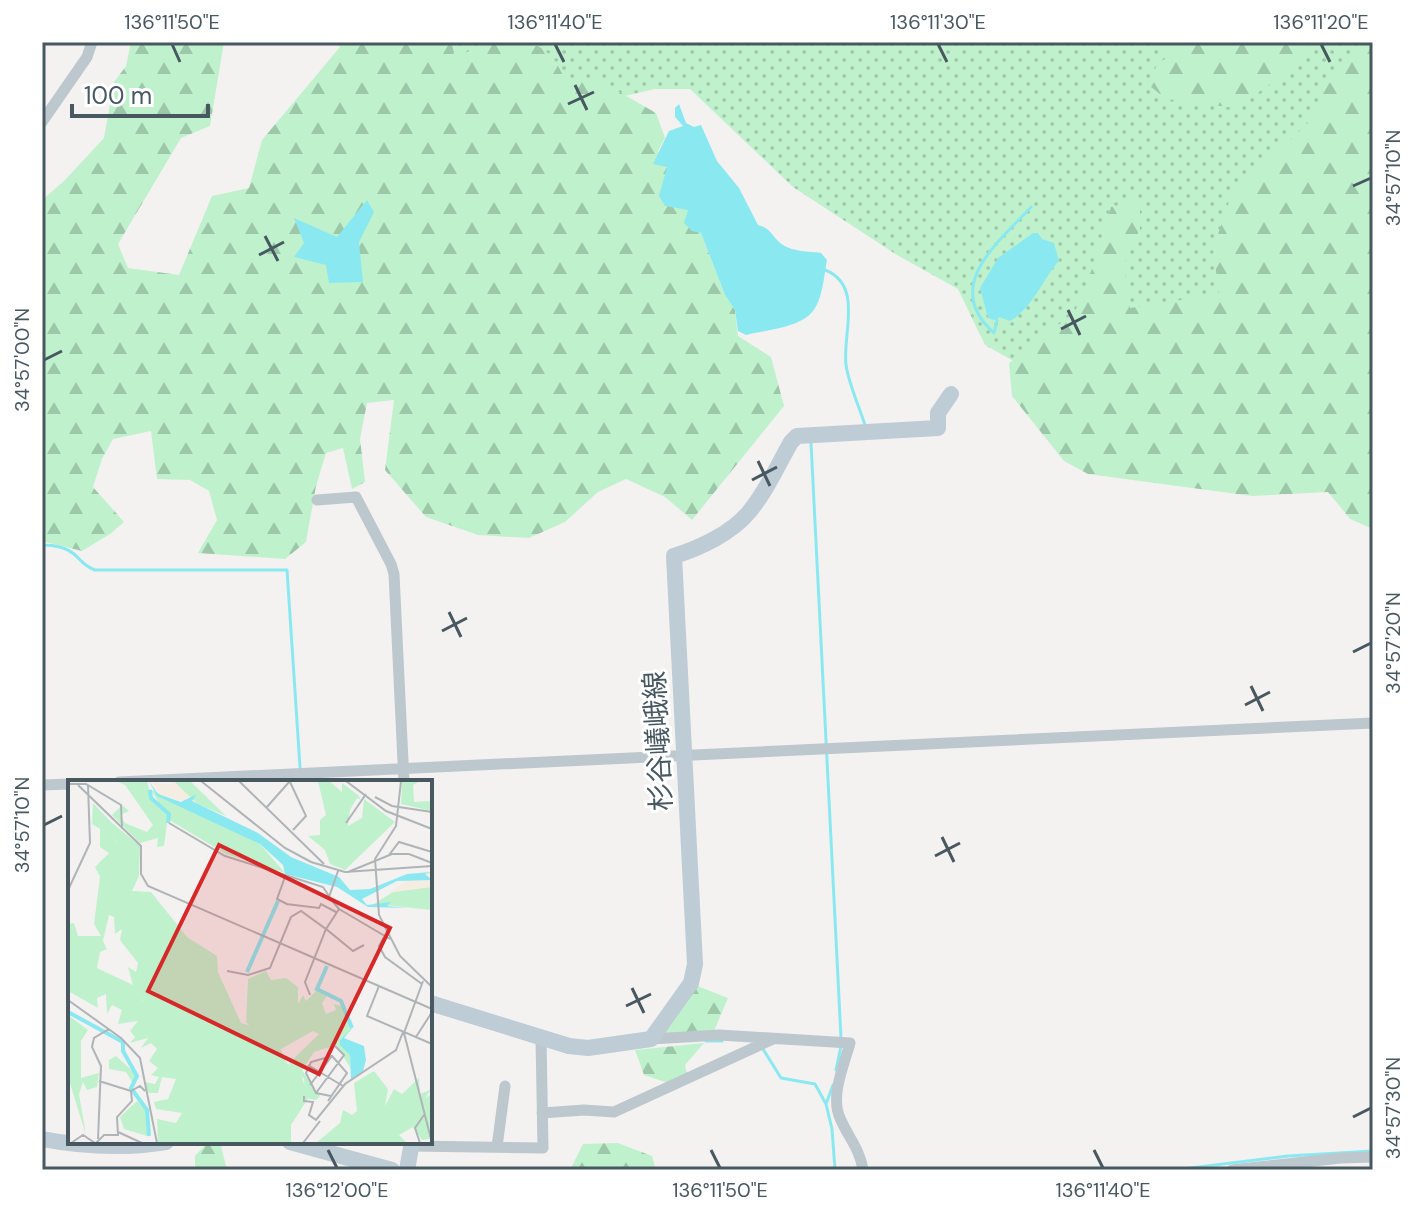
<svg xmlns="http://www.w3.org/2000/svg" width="1415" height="1212" font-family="'DM Sans','Noto Sans JP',sans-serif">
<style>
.grass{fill:url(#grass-dots)}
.forest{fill:url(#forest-firs)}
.water{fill:#8ae9f0}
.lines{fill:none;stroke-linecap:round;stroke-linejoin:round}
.stream{stroke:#8ae9f0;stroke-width:3}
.street{stroke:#bcc8ce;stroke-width:11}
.secondary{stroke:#beccd5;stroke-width:16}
.ticks{fill:none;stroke:#485860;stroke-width:3}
.labels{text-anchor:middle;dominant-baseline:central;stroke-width:6;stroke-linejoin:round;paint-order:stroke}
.street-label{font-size:28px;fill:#485860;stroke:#fff}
.inset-river{fill:none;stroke:#8ae9f0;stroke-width:4}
.inset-road{fill:none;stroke:#afb4b7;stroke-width:2}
.view{fill:#d62828;fill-opacity:0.15;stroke:#d62828;stroke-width:4}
.inset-edge{fill:none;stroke:#485860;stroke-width:4}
.neatline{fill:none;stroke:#485860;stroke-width:3}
.ticks-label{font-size:20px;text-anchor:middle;fill:#485860}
</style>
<defs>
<pattern id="grass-dots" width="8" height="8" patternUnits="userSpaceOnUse" patternTransform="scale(2)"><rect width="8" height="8" fill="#bff2cc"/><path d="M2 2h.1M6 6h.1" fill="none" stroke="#9dc7a9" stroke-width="1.8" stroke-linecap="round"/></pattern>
<pattern id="forest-firs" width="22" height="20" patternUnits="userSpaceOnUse" patternTransform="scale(2)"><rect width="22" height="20" fill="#bff2cc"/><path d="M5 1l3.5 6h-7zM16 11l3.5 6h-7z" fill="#9dc7a9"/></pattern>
</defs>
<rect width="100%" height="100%" fill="#f4f1f1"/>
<path class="grass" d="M406 42H1373L1233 299 1026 368 985 345 958 289 897 255 793 187 690 89H655L581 106Z"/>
<path class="forest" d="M131 42H224L210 126 181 138 118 244 128 268 179 275 212 196 249 188 262 140 340 47 334 42H452L454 57C484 45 526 28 552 57 558 64 563 76 568 85L593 77 656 113 665 138 658 151 701 233 725 295 735 310 738 336 771 357 784 406 692 520 665 497 626 479 598 492 565 522 529 538 478 535 426 517 385 470 394 400 367 403 360 439 365 482 352 489 343 448 326 453 316 486 306 542 285 559 198 553 217 520 209 491 190 480 157 479 151 431 113 439 102 459 93 487 124 522 110 534 82 551 42 541V200L64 181 104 138 114 82 126 66Z
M1161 42H1311L1283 75 1236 108 1166 99 1150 86 1157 63 1169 57Z
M1364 42H1373V529L1350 519 1328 492 1252 496 1088 474 1064 461 1012 396 1009 363 1075 312 1093 266 1111 207 1140 200V229L1124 264 1130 308 1219 294 1213 249 1231 196 1313 118 1328 76Z
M695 985 728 998 714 1031 661 1034Z
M704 1043 685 1065 687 1075 668 1083 644 1075 635 1050Z
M208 1142H220L227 1170H195V1156Z
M618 1143 652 1156 656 1170H570L583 1144Z"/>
<path class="water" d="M679 104 686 123 694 127 701 125 717 161 739 188 758 225C773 229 771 237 783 245 794 252 808 251 821 253L827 260C824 275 823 298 813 311 800 328 765 330 746 335L738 331 735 310 725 295 701 233 692 231 684 223 688 210 665 206 659 196 667 167 653 164 669 131 683 126 675 117V108Z
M367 200 374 212 359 242 363 282 329 283 326 265 294 257 304 243 294 218 337 237Z
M1033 233H1038L1042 239 1054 243 1059 261C1042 280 1033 308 1010 321L999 317 997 321 988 318 980 288 998 258Z"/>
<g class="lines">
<path class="stream" d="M825 270C864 285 842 335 846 365 849 385 859 406 865 425
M997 321 994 333C941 286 999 242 1031 207
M811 443 841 1038
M42 545C52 545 66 547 74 554 82 561 84 566 95 570H287L301 782
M706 1041H722
M763 1049 781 1078 815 1084 826 1104
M836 1070 841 1046
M833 1085 826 1104 832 1129 835 1170
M1174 1170 1288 1156 1373 1151"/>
<path class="street" d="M42 122 87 57 92 42
M317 500 356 497 391 564 394 574 404 782
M119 782 1373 723
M42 785 70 784
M651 1039 719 1035 850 1043C844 1065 830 1096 840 1118 848 1137 860 1149 863 1170
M542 1113 584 1110 614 1112 773 1039
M411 1146 543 1148 541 1039
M497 1147 505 1086
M1232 1170 1341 1158 1373 1157"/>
<path class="secondary" d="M430 1003 569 1046 588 1048 651 1039 691 983 695 964 674 556C700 548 732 533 749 512 766 492 778 465 791 442L797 436 938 428V413L951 394
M42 1139C84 1147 123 1149 166 1142
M290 1142 392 1170
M407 1170 412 1142"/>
</g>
<path class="ticks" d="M172 44 180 62M555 44 564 62M938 44 947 62M1321 44 1330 62M575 85 587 110M568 104 594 92M1353 186 1371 178M265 236 278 261M259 255 284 242M1068 310 1080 335M1061 329 1086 316M44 360 62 351M758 461 770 486M752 480 777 467M449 612 461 637M442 631 467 618M1353 652 1371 643M1251 686 1263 711M1245 705 1270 692M44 825 62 816M942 837 954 862M935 856 960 843M632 988 644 1013M626 1006 651 994M1353 1117 1371 1108M328 1150 337 1168M711 1150 720 1168M1094 1150 1103 1168"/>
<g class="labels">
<g class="street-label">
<text transform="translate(658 741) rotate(-93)">杉谷嶬峨線</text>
</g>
</g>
<g transform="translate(68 780)">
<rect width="364" height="364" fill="#f4f1f1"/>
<path d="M106 1H122L158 36 123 21ZM82 9 192 64 217 93 158 74 103 41ZM25 23 42 41V53L50 64 44 75 32 67V49L24 44ZM364 107V130L306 124 328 110ZM120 186 149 190 173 243 187 247 220 284 230 287 241 317 223 345V363H164L125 340 70 209Z" fill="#bff2cc"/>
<path d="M48 1H79L83 16 100 35 96 66 89 67 90 58 72 63 44 35 54 25 61 31 52 35 57 43 79 52 85 45 57 5ZM250 1H261L274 12V3L290 15 293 20 289 18 282 30 280 46 294 38 296 19 327 42 277 90 262 84 257 70 240 56 252 55V40L258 35ZM334 1H352L345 5 346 22 363 21 364 31 333 24ZM42 41 72 66 71 96 64 111 83 112 119 157 149 176 150 191 129 204 132 191 121 187 114 198 95 207 71 209 75 222 85 212 108 209 116 214 114 227 100 235 95 221 84 219 88 242 111 286 114 312 127 339 135 344 152 341 166 363H90L89 339 108 343 114 333 88 329 86 322 100 319 108 299 94 297 90 313H80L77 302 87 304 91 297 83 295 90 288 81 281 89 269 83 263 73 268 80 258 62 263 67 257 62 251 70 241 50 244 54 230 44 225 39 234 38 214 29 218 30 228 0 211V144L6 143 10 156H33L26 144 32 97 27 87 50 64 42 53ZM41 135 46 137 47 154 54 149 52 160 70 183 68 192 60 187 65 205 29 188 32 172 39 169 35 161ZM198 191 203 200 218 198 230 207V224L235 215 238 221 249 210 259 216 254 223 258 234 268 230 266 224 277 227 284 249 272 260 282 275 283 289 268 265 246 272 234 290 252 316 248 320 237 318 236 299 221 283 251 254 245 251 213 269 218 283 178 242 180 199ZM0 235 20 250 13 261V298L31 293 29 307 19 310 15 302 11 314 18 355 0 297ZM48 276 69 295 64 302 58 292 41 289V280ZM306 291 320 309 317 326 326 309 334 314 351 298 352 314 364 309 357 318 364 314 361 359 354 360 345 347 331 355 339 363H248L272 343 275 330 284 335 289 331 286 303ZM69 321 79 331V356L56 349 52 337Z" fill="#bff2cc" fill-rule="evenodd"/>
<path d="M84 1 101 5 105 1 131 25 92 15ZM355 91 364 92V107L319 113Z" fill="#f5ece2"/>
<path d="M81 1 90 14 113 22 129 14 124 21 190 53 223 77 271 97 282 110 302 109 339 94 364 92 357 94 364 100 329 101 294 119 299 125 323 122 319 126 338 128 300 127 269 107 217 94 215 85 192 64 89 16ZM284 248 276 258 296 266 298 280 295 291 283 299 282 275 272 265V260Z" fill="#8ae9f0"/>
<path class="inset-river" d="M82 10 83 18 101 34 100 43M259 186 249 209 273 221 284 248M179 192 210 121M0 232 55 262V271L69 296 63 308 79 330 81 356"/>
<path class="inset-road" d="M133 1 217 68 243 82 277 92 364 86M171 1 256 84M278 1 318 31 364 49M333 1 328 46 307 79 311 135 332 176 364 207M222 2 238 36 225 50M0 4H18L53 25 54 49M10 5 73 66V94L80 106 364 229M307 17 324 26 364 32M198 28 222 1M101 43 157 76 255 107 261 116M278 43 298 14M321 75 331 62 364 72M270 91 261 117 271 129M280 92 324 74H341L364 83M217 97 209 119 219 124M1 108 22 63 20 5M218 124 251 128 253 124 268 132M316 157 311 166 317 177 354 204M159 191 180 195 202 188 223 137 233 131 258 149 271 129 322 159M355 201 336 253 364 363M311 206 299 236 364 264M242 215 237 202 258 149 285 171 296 165M0 220 53 258 72 278 89 363M348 257 364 232M240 285 275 306M31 301 63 311M242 305 264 276M248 313 276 275 267 266M236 316V321L245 322 241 335 248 340 277 304 328 270 335 252M260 321 279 293 264 276 243 282 238 293 248 313 263 316M50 352 74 363M30 359 33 286 24 267 26 258 41 249M3 363 15 355 27 363M28 363 36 355H50L49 337 64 321 63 311 72 306 77 311M235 363 252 341M352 363 347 348 356 335"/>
<path class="view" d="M151 65 322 148 251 294 80 211Z"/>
<rect width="364" height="364" class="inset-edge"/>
</g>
<rect width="1415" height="1212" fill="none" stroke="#ffffff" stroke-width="88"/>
<path d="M72 104v12h136v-12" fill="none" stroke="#485860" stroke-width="4"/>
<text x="84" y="104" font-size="24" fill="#485860" stroke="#ffffff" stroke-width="6" paint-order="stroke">100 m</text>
<rect x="44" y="44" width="1327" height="1124" class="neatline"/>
<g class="ticks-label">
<text x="172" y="29">136°11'50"E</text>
<text x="555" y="29">136°11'40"E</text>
<text x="938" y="29">136°11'30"E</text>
<text x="1321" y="29">136°11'20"E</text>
<text transform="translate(1393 178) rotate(-90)" y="7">34°57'10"N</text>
<text transform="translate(22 360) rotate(-90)" y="7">34°57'00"N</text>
<text transform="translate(1393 643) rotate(-90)" y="7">34°57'20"N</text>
<text transform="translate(22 825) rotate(-90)" y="7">34°57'10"N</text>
<text transform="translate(1393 1108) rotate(-90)" y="7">34°57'30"N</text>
<text x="337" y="1197">136°12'00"E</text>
<text x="720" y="1197">136°11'50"E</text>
<text x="1103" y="1197">136°11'40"E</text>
</g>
</svg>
